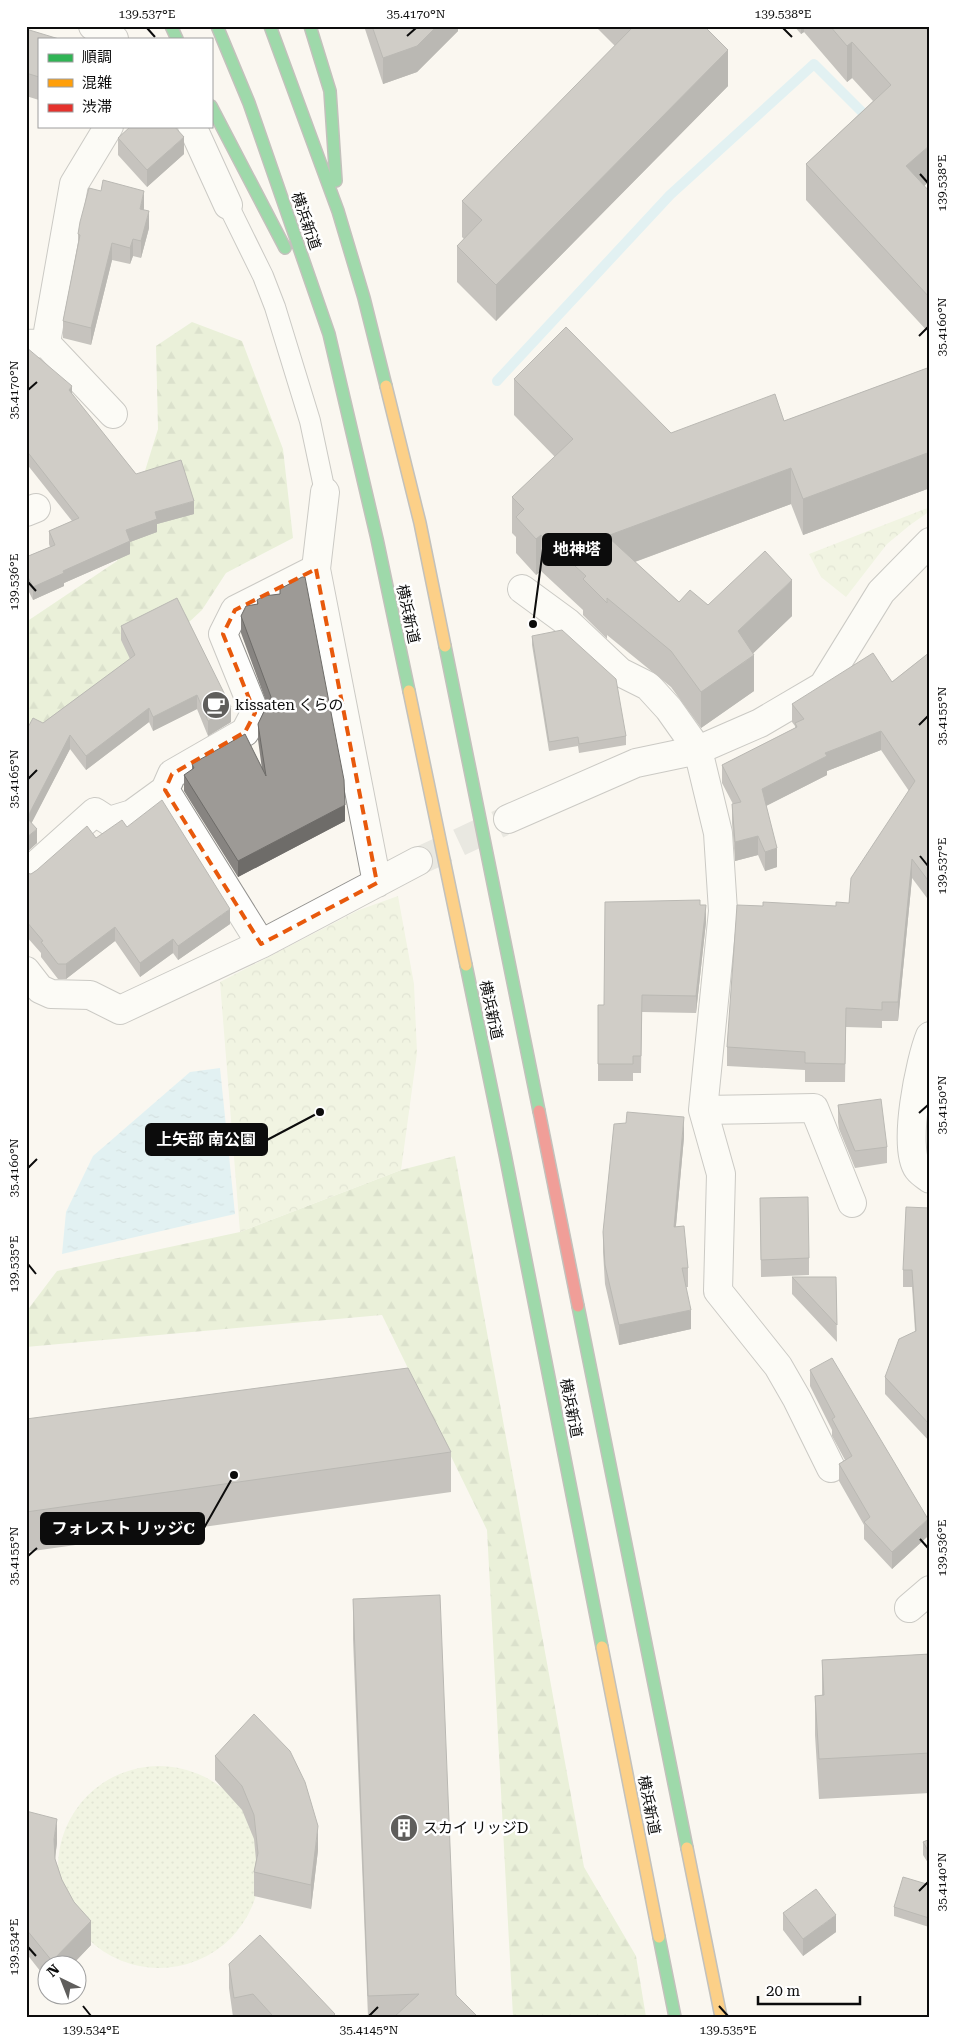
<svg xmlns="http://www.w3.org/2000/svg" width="956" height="2043" font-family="'Roboto Serif','Noto Sans JP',serif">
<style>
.grass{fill:url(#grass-dots)}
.forest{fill:url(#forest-firs)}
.park{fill:url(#park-crowns)}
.water{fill:url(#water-ripples)}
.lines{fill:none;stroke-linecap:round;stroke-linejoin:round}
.stream{stroke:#c6e9f4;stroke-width:10}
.street-tunnel{stroke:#d6d4ce;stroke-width:28;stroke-dasharray:28 14;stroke-linecap:butt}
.lane-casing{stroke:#93928f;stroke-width:22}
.street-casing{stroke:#93928f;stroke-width:30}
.fast-casing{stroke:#807f7c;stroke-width:14}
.slow-casing{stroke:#807f7c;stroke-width:14}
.jam-casing{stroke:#807f7c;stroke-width:14}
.lane{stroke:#fefefd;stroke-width:20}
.street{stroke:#fefefd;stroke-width:28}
.fast{stroke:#30b455;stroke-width:11}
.slow{stroke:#ff9f0a;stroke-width:11}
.jam{stroke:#e5322d;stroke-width:11}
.wall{fill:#878481}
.shaded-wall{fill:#6e6c69}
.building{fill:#9d9a96;stroke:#6e6c69}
.marked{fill:none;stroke:#e8590c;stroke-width:4;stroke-dasharray:10 6;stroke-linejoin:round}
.ticks{fill:none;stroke:#0c0c0c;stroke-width:2}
.labels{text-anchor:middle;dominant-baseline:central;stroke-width:5;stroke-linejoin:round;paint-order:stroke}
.street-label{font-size:15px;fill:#0c0c0c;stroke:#fff}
.poi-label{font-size:15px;fill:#0c0c0c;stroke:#fff;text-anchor:start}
.leader{fill:none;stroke:#0c0c0c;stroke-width:2}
.callout-dot{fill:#0c0c0c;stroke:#fff;stroke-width:2}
.callout{fill:#0c0c0c;stroke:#0c0c0c;stroke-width:2}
.callout-label{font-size:16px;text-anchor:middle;font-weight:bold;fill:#fff}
.neatline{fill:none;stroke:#0c0c0c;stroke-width:2}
.ticks-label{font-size:12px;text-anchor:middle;fill:#0c0c0c}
</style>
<defs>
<pattern id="grass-dots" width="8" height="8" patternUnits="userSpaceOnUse" patternTransform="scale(1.25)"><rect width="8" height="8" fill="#e6efd0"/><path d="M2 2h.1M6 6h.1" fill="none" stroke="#c4ccb1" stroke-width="1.8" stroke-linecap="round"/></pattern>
<pattern id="forest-firs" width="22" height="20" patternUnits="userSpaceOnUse" patternTransform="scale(1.25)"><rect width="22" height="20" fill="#d7e7bd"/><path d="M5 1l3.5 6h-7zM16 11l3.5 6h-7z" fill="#b7c5a1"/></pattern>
<pattern id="park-crowns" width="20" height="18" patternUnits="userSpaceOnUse" patternTransform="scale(1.25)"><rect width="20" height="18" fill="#e6efd0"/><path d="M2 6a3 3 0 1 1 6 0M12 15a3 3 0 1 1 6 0" fill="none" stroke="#c4ccb1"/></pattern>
<pattern id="water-ripples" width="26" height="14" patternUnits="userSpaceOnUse" patternTransform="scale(1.25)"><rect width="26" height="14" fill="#c6e9f4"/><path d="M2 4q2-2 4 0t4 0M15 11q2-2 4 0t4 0" fill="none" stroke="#a9c7d0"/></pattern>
</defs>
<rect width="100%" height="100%" fill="#faf7f0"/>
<path class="grass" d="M58 1867a101 101 0 1 1 202 0a101 101 0 1 1-202 0Z"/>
<path class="forest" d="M192 322 242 341 283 449 293 538 226 573 202 610 105 701 26 751V622L117 561 158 429 156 346Z
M455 1156 584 1867 636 1956 646 2017H513L487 1530 382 1315 26 1347V1312L57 1271 240 1232 401 1170Z"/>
<path class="park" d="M930 507V511L910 525 887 544 846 597 821 577 809 554Z
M398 896 414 984 417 1053 401 1170 240 1232 220 982 359 910Z"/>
<path class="water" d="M220 1068 235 1214 62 1254 66 1212 93 1156 190 1072Z"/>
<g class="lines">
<path class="stream" d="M497 381 670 195 814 64 871 121"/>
<path class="street-tunnel" d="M421 860 503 822"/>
<defs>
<path id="lane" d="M228 205 263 276 275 307 310 421 325 492"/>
<path id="street" d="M93 26 114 39
M192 126 228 205
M46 343 113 414
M26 344 46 343 74 184 109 126
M325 492 316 569 377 883
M26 512 36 508
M522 589 567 622 620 672 648 686 669 709 698 750 718 833 723 911 703 1110 721 1174 718 1291 778 1366 797 1399 831 1468
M165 790 261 944
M508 819 636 763 698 750 760 723 823 686 881 592 930 542
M27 873 95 812 109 821 132 814 165 790 172 774 245 732 255 713 223 634 235 610 316 569
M26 971 40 989 51 994 90 995 120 1010 261 944 418 861
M930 1036C920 1060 902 1148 918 1169 921 1173 926 1176 930 1179
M703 1110 814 1108 852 1203
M909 1608 930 1590"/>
<path id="fast" d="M171 26 177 39
M217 26 249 103 329 334 377 539 409 691
M270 26 338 211 364 298 386 386
M310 26 330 91 336 181
M211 106 285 248
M445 646 539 1111
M466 965 505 1154 602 1647
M578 1306 687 1848
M659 1937 675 2017"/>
<path id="slow" d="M386 386 420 523 445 646
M409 691 466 965
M602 1647 659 1937
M687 1848 721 2017"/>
<path id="jam" d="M539 1111 578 1306"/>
</defs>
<use href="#lane" class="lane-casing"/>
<use href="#street" class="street-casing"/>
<use href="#fast" class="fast-casing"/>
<use href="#slow" class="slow-casing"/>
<use href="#jam" class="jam-casing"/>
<use href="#lane" class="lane"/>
<use href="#street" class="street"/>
<use href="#fast" class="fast"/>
<use href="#slow" class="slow"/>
<use href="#jam" class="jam"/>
</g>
<path class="wall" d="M364 26H458V31L417 72 383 84Z
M595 26H704L728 86 496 321 457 282V246L464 239 462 237V201L615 46Z
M794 26H924V186L930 192V334L806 200V164L873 101 852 78 847 82 804 32 801 34Z
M26 29 39 39V100L26 96Z
M118 138 184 154 147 187 118 155Z
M144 208V210L149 228 141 258 133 256 130 264 112 260 91 345 63 338V321L78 244V234Z
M26 347 72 395 136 474 194 514 157 524V532L130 542V554L64 583V586L33 600 26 586V557L50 547 49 544V531L72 521 26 463Z
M930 367V488L803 535 791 504 635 562 679 602 792 616 753 653 754 691 701 728 671 687 607 635V639L583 615V610L541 571 536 575 516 553V537L512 533V497L555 457 514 415V379L671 433 784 421Z
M280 589 345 821 238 877 184 791V775L192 770V764L262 769 258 740V724L267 704 241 633V616L257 604V600L280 594Z
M121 626 231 722 208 736 197 709 153 731 149 722 86 770 70 749 31 823 37 843 26 853 43 723 130 659 121 640Z
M532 636 626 736V745L579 753 578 746 549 751 532 645Z
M930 652V902L912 878 898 1021H882V1028L846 1027 845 1082H805V1070L727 1066V1047L763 906H836L849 903 909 791 881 750 827 771V775L766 806 777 867 765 871 758 855 735 861 732 823V804H733L722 783V765L795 728V726L792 722V704L892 682Z
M127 827 230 924 178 960 173 953 140 977 115 941 66 979H58L41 957V953L26 936V873L31 874 96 838Z
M700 905 706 922 696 1013 642 1012 641 1073H633V1081H598V1005H604Z
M838 1105 887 1147V1163L855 1168 839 1129 838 1122Z
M684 1137 676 1226 688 1268V1287H686L691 1329 619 1345 605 1284 603 1252V1232Z
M760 1198 809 1258V1275L761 1277Z
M930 1208V1442L885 1394V1377L915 1331 912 1287H903V1270Z
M792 1277H836L837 1342 792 1294Z
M810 1370 928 1536 892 1569 864 1539V1525L839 1481V1464L845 1460 832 1436V1430L810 1386Z
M26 1419 451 1452V1492L26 1552Z
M353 1599 456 1995 478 2017H368L353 1639Z
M930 1654V1793L819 1799 815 1735V1696L822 1695V1660Z
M215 1756 318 1850 311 1909 254 1896V1872L256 1860 254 1839 242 1810 215 1780Z
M26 1811 57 1843 55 1859 62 1880 91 1945 71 1966H48V1981L26 1953Z
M930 1839V1866L923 1855V1842Z
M930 1885 929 1927 894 1916V1907Z
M783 1913 836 1932 803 1956 783 1930Z
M229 1964 335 2017H233L229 1988Z"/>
<path class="shaded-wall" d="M437 26H458V31L417 72 383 84V58Z
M801 26H804V32L801 34Z
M852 42V78L847 82V46Z
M728 50V86L496 321V285Z
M184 137V154L147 187V170Z
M930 145V181L906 202V166Z
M144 191V208L140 225V209Z
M149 211V228L141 258V241Z
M133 239V256L130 264V248Z
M112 243V260L91 345V328Z
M72 386V399L69 390Z
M930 452V488L803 535V499Z
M791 468V504L607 572V536Z
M194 501V514L157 524V532L130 542V554L64 583V586L33 600V587L63 571 155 512Z
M541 535V571L536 575V539Z
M792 580V616L741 665 754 655V691L701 728V692L738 631Z
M197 695V709L153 731V717Z
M231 707V722L208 736V721Z
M149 708V722L86 770V756Z
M881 731V750L827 771V775L762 808V789L825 753Z
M70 735V749L27 832V818Z
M345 805V821L238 877V861Z
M37 829V843L26 853V838Z
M758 836V855L735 861V842Z
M777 848V867L765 871V852Z
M912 859V878L898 1021V1002Z
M706 905V922L696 1013V996Z
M230 909V924L178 960V946Z
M115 927V941L66 979V964Z
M173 939V953L140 977V963Z
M684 1117V1137L674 1246V1227Z
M691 1310V1329L619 1345V1325Z
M928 1519V1536L892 1569V1552Z
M57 1819V1843L54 1863V1839Z
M318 1826V1850L311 1909V1885Z
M836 1915V1932L803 1956V1939Z
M91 1921V1945L71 1966H52V1961Z"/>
<path class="building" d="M372 26H437L417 46 383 58Z
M632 26H704L728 50 496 285 457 246 482 220 462 201 633 27Z
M830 26H924L930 33V145L906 166 930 192V298L806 164 891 85 852 42 847 46Z
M26 29 59 39H39V77L26 73Z
M131 126H174L184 137 147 170 118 138Z
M103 180 144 191 140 209 149 211 141 241 133 239 130 248 112 243 91 328 63 321 80 235 78 234 80 222 89 188 101 191Z
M566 327 671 433 775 394 784 421 930 367V452L803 499 791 468 607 536 679 602 690 590 708 605 765 551 792 580 738 631 754 655 701 692 671 651 607 598V603L583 579 586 576 541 535 536 539 516 517 524 509 512 497 573 439 514 379Z
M26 347 72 386 69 390 136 474 181 460 194 501 155 512 157 519 126 530 130 541 63 571 64 573 33 587 26 573V557L55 545 49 531 79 518 26 450Z
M302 577H305L344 780 345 805 238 861 184 775 194 768 192 764 245 734 266 776 258 724 271 697 241 616 246 606 258 604 257 600 264 596 280 594V589Z
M177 598 231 707 208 721 197 695 153 717 149 708 86 756 70 735 27 818 37 829 26 838V731L33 718 43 723 135 655 121 626Z
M562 630 616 679 626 736 579 744 578 737 549 742 532 636Z
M930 652V883L912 859 898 1002H882V1010L846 1008 845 1064 805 1063V1052L727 1047 737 905 763 906V902L836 906V902L849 903 851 878 915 781 881 731 825 753 827 756 762 789 777 848 765 852 758 836 735 842 732 804 741 802 722 765 797 727 795 723 804 719 792 704 873 653 892 682Z
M162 800 230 909 178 946 173 939 140 963 115 927 66 964H58L41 942 43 941 26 921V873L31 874 37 870 87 826 96 838 122 820 127 827Z
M700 900V905H706L696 996 642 995 641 1056H633V1064H598V1005H604L605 902Z
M881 1099 887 1147 855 1151 839 1112 838 1105Z
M627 1112 684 1117 674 1227 684 1226 688 1268H682L691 1310 619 1325 605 1265 603 1232 614 1124 626 1123Z
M808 1197 809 1258 761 1260 760 1198Z
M906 1207 930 1208V1425L885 1377 899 1339 916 1331 912 1270H903Z
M792 1277H836L837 1325Z
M832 1358 928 1519 892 1552 864 1522 870 1517 839 1464 852 1456 832 1419 835 1417 810 1370Z
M408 1368 451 1452 26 1512V1419Z
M440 1595 456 1995 478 2017H394L419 1994 368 1996 353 1599Z
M930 1654V1753L819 1759 815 1696 824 1695 822 1660Z
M254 1714 290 1751 305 1782 318 1826 311 1885 254 1872 258 1853 254 1815 242 1786 215 1756Z
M26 1811 57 1819 54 1839 55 1859 62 1880 74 1902 91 1921 52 1961 26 1929Z
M930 1839V1854L923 1842Z
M903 1877 930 1885 929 1918 894 1907Z
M816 1889 836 1915 803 1939 783 1913Z
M260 1935 335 2014 332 2017H272V2015L253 1994 234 1998 229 1964Z"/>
<path d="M0 0H956V2043H0ZM316 569 377 883 261 944 165 790 172 774 245 732 255 713 223 634 235 610Z" fill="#faf7f0" fill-opacity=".55" fill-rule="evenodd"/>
<path class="marked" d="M316 569 377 883 261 944 165 790 172 774 245 732 255 713 223 634 235 610Z"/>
<path class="ticks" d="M147 28 155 37M783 28 792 37M407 36 416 28M920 174 928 183M919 336 928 327M28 390 37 382M28 582 36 591M919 725 928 716M28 779 37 770M920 856 928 866M919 1113 928 1105M28 1168 37 1159M28 1264 36 1274M920 1539 928 1548M28 1556 37 1548M919 1891 928 1882M28 1947 36 1956M83 2006 91 2016M719 2006 728 2016M369 2016 378 2007"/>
<defs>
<symbol id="cafe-disc" viewBox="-11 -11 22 22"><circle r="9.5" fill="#5f5e5c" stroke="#fff"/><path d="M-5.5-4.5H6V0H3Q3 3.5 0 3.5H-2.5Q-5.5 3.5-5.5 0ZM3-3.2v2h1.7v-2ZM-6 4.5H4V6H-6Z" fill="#fff"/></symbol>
<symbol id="building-disc" viewBox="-11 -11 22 22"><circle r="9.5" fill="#5f5e5c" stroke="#fff"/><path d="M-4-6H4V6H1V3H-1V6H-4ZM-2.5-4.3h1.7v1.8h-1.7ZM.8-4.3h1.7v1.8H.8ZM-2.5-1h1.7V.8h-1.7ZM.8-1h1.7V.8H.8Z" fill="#fff"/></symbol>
</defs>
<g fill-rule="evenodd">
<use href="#cafe-disc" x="200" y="689" width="32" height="32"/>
<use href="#building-disc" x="388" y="1812" width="32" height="32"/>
</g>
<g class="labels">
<g class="street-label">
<text transform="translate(306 221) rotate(71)">横浜新道</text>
<text transform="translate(408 614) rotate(78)">横浜新道</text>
<text transform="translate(491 1010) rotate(78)">横浜新道</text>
<text transform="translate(571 1408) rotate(79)">横浜新道</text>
<text transform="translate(649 1805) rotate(79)">横浜新道</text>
</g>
<g class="poi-label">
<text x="235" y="705">kissaten くらの</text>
<text x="423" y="1828">スカイ リッジD</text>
</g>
</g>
<path class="leader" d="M533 624L543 549M320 1112L267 1140M234 1475L204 1528"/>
<g class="callout-dot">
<circle cx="533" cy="624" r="5"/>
<circle cx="320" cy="1112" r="5"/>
<circle cx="234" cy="1475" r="5"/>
</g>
<g class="callout">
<rect x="543" y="534" width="68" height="31" rx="5"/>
<rect x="146" y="1124" width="121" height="31" rx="5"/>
<rect x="41" y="1513" width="163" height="31" rx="5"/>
</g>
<g class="callout-label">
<text x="577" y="555">地神塔</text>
<text x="206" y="1145">上矢部 南公園</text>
<text x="123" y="1534">フォレスト リッジC</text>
</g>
<rect width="956" height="2043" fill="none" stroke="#ffffff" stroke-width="55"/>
<rect x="38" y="38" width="175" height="90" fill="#ffffff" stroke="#9e9e9e"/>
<rect x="48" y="54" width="25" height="8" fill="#30b455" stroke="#9e9e9e"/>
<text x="82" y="62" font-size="15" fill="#0c0c0c">順調</text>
<rect x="48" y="79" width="25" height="8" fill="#ff9f0a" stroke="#9e9e9e"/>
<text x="82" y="88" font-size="15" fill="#0c0c0c">混雑</text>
<rect x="48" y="104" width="25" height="8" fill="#e5322d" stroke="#9e9e9e"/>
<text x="82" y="112" font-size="15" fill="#0c0c0c">渋滞</text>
<g transform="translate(62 1980) rotate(317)"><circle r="24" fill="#ffffff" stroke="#9e9e9e"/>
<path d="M0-4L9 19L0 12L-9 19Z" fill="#5f5e5c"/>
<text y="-8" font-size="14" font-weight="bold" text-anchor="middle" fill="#0c0c0c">N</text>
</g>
<path d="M758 1996v8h102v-8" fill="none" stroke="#0c0c0c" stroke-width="2.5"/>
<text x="766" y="1996" font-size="15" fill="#0c0c0c" stroke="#ffffff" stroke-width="4" paint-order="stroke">20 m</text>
<rect x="28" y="28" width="900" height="1988" class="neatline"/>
<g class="ticks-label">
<text x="147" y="18">139.537°E</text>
<text x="416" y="18">35.4170°N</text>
<text x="783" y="18">139.538°E</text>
<text transform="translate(942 183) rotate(-90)" y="4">139.538°E</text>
<text transform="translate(942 327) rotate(-90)" y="4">35.4160°N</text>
<text transform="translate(14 390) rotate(-90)" y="4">35.4170°N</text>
<text transform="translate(14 582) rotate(-90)" y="4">139.536°E</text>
<text transform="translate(942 716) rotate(-90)" y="4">35.4155°N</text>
<text transform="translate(14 779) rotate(-90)" y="4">35.4165°N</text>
<text transform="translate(942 866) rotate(-90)" y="4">139.537°E</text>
<text transform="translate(942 1105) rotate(-90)" y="4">35.4150°N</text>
<text transform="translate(14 1168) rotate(-90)" y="4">35.4160°N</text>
<text transform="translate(14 1264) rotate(-90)" y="4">139.535°E</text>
<text transform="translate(942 1548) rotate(-90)" y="4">139.536°E</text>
<text transform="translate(14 1556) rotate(-90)" y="4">35.4155°N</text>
<text transform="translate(942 1882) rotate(-90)" y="4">35.4140°N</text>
<text transform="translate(14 1947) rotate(-90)" y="4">139.534°E</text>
<text x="91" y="2034">139.534°E</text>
<text x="369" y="2034">35.4145°N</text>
<text x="728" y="2034">139.535°E</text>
</g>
</svg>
